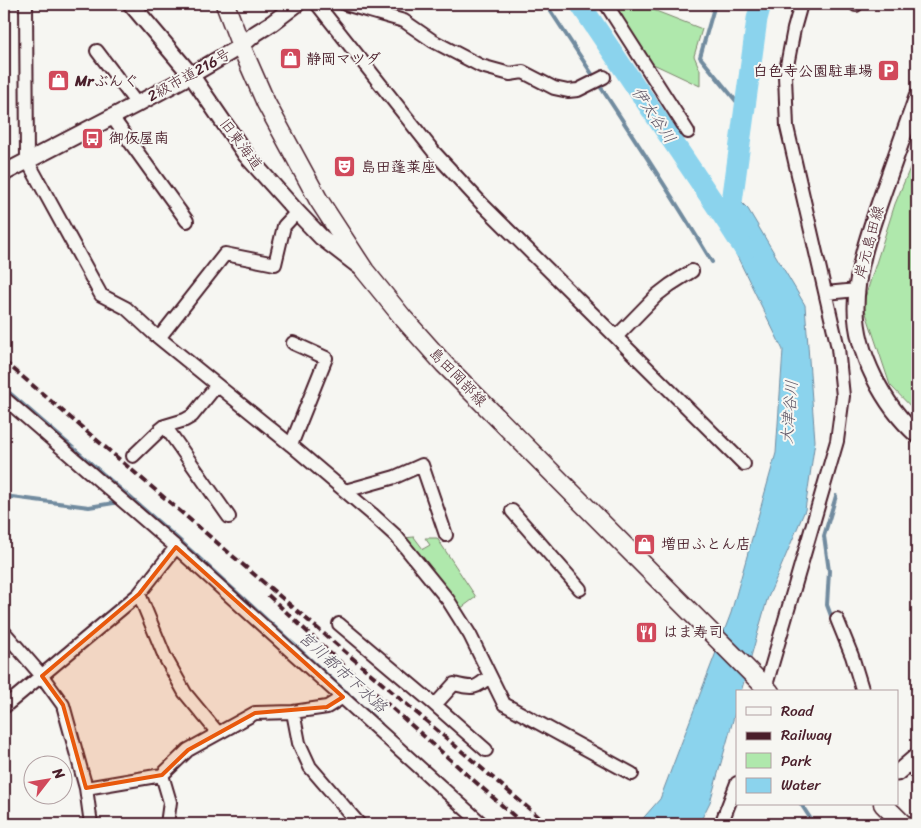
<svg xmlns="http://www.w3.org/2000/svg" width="921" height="828" font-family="Sriracha,'Klee One',sans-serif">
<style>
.green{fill:#afe8ac;stroke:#7c846c}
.water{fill:#8bd3ed;stroke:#718b9f}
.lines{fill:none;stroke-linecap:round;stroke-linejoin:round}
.stream{stroke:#718b9f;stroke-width:4}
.river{stroke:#8bd3ed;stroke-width:21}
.minor-casing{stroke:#4a1f2b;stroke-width:16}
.tertiary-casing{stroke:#4a1f2b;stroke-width:19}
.secondary-casing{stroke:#4a1f2b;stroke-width:21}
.minor{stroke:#f6f6f2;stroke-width:12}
.tertiary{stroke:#f6f6f2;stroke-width:15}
.secondary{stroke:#f6f6f2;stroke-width:18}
.rail{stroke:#4a1f2b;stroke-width:4;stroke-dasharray:8 4;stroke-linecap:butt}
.marked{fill:#e8590c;fill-opacity:0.2;stroke:#e8590c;stroke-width:4;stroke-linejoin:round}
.labels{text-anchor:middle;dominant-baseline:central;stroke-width:4;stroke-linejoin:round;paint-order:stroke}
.poi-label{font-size:15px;font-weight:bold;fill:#4a1f2b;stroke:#f6f6f2;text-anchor:start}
.street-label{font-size:15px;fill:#4a1f2b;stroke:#f6f6f2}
.water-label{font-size:16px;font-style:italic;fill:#5e5565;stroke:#f6f6f2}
</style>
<rect width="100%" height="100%" fill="#f6f6f2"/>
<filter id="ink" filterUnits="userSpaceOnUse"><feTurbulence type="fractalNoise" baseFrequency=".02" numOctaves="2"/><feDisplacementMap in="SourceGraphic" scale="10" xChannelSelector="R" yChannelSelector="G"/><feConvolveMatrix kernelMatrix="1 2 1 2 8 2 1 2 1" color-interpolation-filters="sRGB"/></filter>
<g filter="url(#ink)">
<path class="green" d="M611 4H638L702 29 694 56 700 70V86L649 62Z
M917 151V413L890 385 863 304 895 204Z
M414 537 423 549 430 545 425 538H437L476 597 460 609 403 538Z"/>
<path class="water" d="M734 195 748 209 805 305 815 441 805 510 767 600 741 692H737V706L710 802 699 824H638L660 799 731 613 776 453 783 350 735 252 729 225Z"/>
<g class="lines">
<path class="stream" d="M546 4C602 90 660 174 712 262
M715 4 700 57 745 112
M4 388 178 539 381 724
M4 496 89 507 120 502
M833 621 827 605 829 571 824 536 836 496
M801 804 814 824
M484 818 491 824"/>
<path class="river" d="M580 4 729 225 745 250
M729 224 757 19 761 4"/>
<defs>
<path id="minor" d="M26 4 27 160 101 295 126 308 153 333 291 445 372 514 396 536 448 600 470 635 504 704 632 774
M317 4 434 152 483 205 744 464
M345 4 404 21 433 41 481 66 510 74 523 72 554 88 568 91 578 90 604 77
M606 4 688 132
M856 5V4
M97 51 137 104
M112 117 187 221
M826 293 857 290
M616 337 657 295 670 285 692 271
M159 338 225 254 275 264 284 226 297 212
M4 398 176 547 482 824
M165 426 229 517
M291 445 326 358 293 343
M133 456 160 430 165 426 185 420 192 416 217 385
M345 491 395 477 422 465 446 535
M512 511 580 589
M139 594 165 657 185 693 218 733
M837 619 852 656 863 692
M339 624 435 705 486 750
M4 632 42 676 63 705 86 788 91 824
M764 692 837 441 843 396 838 348 787 127 785 76 794 29 801 4
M435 705 454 684C474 689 475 689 490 676
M4 707 139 594 176 547
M293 712 299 743 310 767 359 824
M162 775 170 802 167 824
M86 788 162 775 188 750 255 713 293 712 327 707 343 697
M723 824V819L737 783"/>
<path id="tertiary" d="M131 4 191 75 246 155 297 212 321 237 360 267
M917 97C906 128 895 159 884 190 871 228 856 267 856 308 856 353 884 406 917 435
M4 173 137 104 191 75 241 46 256 33 272 23 297 4
M897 773 917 756"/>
<path id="secondary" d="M225 4 241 46 266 103 318 199 365 271 404 319 444 364 770 692
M883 804 903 824"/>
</defs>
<use href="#minor" class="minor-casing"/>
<use href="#tertiary" class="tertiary-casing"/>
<use href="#secondary" class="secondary-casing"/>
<use href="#minor" class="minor"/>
<use href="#tertiary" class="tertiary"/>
<use href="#secondary" class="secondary"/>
<path class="rail" d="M4 361 547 824
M268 595 331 654 523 824"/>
</g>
</g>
<path class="marked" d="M176 547 343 697 327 707 255 713 188 750 162 775 86 788 63 705 42 676 139 594Z"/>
<defs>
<symbol id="shop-square" viewBox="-11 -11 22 22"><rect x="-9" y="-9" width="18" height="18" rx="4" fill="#d1495b" stroke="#f6f6f2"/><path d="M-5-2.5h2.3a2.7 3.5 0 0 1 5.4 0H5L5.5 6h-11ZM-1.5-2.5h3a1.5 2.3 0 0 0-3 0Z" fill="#fff"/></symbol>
<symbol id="parking-square" viewBox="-11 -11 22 22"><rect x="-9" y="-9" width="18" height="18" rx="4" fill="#d1495b" stroke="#f6f6f2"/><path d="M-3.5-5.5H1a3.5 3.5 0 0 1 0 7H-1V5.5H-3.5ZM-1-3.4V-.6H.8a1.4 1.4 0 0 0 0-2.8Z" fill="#fff"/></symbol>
<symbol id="bus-square" viewBox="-11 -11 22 22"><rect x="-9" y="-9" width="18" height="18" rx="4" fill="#d1495b" stroke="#f6f6f2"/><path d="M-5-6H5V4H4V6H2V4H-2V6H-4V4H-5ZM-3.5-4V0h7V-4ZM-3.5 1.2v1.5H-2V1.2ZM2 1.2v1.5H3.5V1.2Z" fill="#fff"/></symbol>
<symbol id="theatre-square" viewBox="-11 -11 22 22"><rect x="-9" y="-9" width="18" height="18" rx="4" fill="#d1495b" stroke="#f6f6f2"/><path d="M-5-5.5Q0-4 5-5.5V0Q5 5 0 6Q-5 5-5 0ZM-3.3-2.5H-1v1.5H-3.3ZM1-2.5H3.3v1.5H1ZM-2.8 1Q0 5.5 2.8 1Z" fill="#fff"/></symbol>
<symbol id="restaurant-square" viewBox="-11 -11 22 22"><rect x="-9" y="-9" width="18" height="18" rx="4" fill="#d1495b" stroke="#f6f6f2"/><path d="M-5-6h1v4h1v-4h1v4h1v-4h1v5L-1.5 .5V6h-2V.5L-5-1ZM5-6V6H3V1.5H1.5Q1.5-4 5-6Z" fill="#fff"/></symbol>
</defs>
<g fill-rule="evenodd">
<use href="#shop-square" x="278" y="46" width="25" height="25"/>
<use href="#parking-square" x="876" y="58" width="25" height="25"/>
<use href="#shop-square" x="46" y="68" width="25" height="25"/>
<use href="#bus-square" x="80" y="126" width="25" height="25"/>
<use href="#theatre-square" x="332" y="154" width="25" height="25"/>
<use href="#shop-square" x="632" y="532" width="25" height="25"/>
<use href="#restaurant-square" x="634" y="620" width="25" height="25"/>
</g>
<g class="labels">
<g class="poi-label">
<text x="306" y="59">静岡マツダ</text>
<text x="873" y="71" text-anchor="end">白色寺公園駐車場</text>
<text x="75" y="81">Mrぶんぐ</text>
<text x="109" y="138">御仮屋南</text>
<text x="361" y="167">島田蓬莱座</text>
<text x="661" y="544">増田ふとん店</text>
<text x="663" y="632">はま寿司</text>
</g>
<g class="street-label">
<text transform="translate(189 75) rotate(-29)">2級市道216号</text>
<text transform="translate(241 144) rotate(53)">旧東海道</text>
<text transform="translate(869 242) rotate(-75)">岸元島田線</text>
<text transform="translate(458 377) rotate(46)">島田岡部線</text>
</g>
<g class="water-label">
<text transform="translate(654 115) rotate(56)">伊太谷川</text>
<text transform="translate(789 412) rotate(-85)">大津谷川</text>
<text transform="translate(343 672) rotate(42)">宮川都市下水路</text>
</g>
</g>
<rect width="921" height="828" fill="none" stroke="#f6f6f2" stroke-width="20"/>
<rect x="10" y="10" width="901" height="808" fill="none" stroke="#4a1f2b" stroke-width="2" filter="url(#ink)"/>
<rect x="736" y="690" width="162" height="115" fill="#f6f6f2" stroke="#b1a0a2"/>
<rect x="746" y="707" width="25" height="8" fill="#f6f6f2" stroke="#b1a0a2"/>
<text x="781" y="716" font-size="15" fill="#4a1f2b">Road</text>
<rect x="746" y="732" width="25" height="8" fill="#4a1f2b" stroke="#b1a0a2"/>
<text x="781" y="740" font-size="15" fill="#4a1f2b">Railway</text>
<rect x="746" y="753" width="25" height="15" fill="#afe8ac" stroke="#b1a0a2"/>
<text x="781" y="766" font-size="15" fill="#4a1f2b">Park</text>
<rect x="746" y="778" width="25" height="15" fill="#8bd3ed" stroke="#b1a0a2"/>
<text x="781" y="790" font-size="15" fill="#4a1f2b">Water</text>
<g transform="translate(48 780) rotate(59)"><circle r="24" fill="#f6f6f2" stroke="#b1a0a2"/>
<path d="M0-4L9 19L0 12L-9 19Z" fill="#d1495b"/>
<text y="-8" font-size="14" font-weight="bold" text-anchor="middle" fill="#4a1f2b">N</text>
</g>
</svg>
